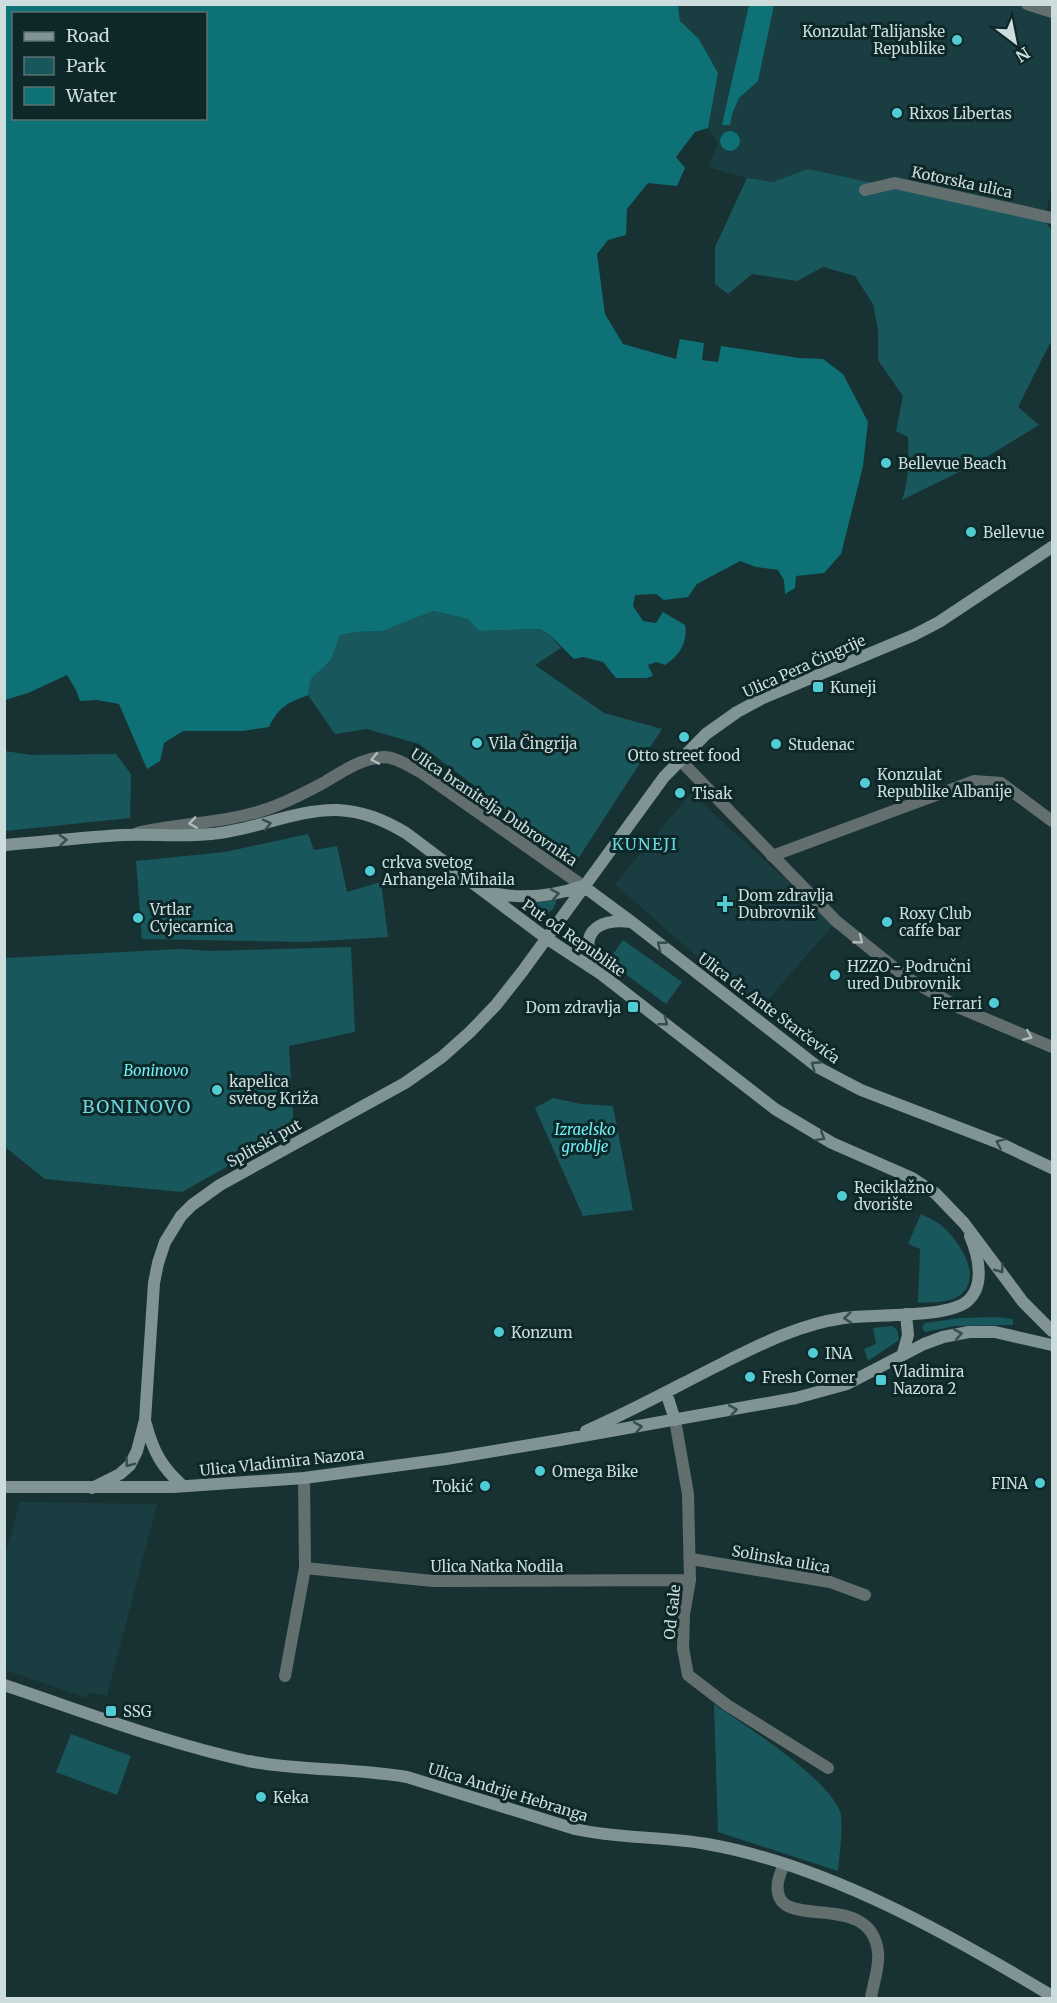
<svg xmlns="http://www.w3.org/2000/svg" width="1057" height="2003" font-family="Merriweather,serif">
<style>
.built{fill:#193d40}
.green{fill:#18585c}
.water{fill:#0d7176;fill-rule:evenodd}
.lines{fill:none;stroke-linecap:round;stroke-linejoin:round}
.street{stroke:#636f6f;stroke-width:12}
.secondary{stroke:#819495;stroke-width:12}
.oneway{stroke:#adbbbc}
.oneway2{stroke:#364e4f}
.poi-dot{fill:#51ccd4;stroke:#0e2829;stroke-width:2}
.labels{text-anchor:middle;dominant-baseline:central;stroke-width:6;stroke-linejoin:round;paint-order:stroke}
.poi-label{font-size:15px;fill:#cddcdd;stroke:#0e2829;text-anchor:start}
.street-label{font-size:15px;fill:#cddcdd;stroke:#0e2829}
.park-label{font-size:15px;font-style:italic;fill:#71eff7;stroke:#0e2829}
.neighbourhood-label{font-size:16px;letter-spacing:1.5px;fill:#6bd7df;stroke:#0e2829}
.quarter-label{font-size:18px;letter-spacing:1.5px;fill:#6bd7df;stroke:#0e2829}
</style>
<rect width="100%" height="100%" fill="#183233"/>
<path class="built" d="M1027 4 1052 12V188L1044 220 808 170 773 182 747 178 708 167 718 142 708 128 718 73 700 40 680 21 678 5Z
M691 793 834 924 758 1011 615 884Z
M20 1502 157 1504 107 1696 89 1692 87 1698 5 1670V1556Z"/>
<path class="green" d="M808 169 1044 220 1052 231V344L1050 343 1018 407 1039 425 975 464 902 500C909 479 909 460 908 437L896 431 903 396 878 360V330L873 304 855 276 823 267 797 281 752 274 728 294 715 284V247L747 178 773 182Z
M433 611 468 619 479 631 540 629 550 635 561 648 535 665 604 713 662 729 576 862 419 744 367 729 335 734 308 695 311 679 331 660 340 635 358 632 383 631Z
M5 751 32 755 116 754 131 774 130 818 5 831Z
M308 834 314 850 337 846 347 892 381 882 388 937 304 942 142 939 136 861 225 852Z
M557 900 553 909 541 919 525 910 522 904Z
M623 940 682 982 666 1004 608 961Z
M351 947 355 1032 289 1046 294 1129 182 1192 45 1179 5 1147V958L182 949 210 951Z
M553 1098 581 1104 613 1106 633 1210 583 1216 535 1108Z
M921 1214C929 1218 939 1222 945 1229 960 1243 983 1277 960 1295 950 1303 931 1302 918 1303L920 1249 908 1244Z
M996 1317 1013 1319V1325L955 1326 925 1332 922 1327 925 1323 961 1318Z
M892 1326 897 1330 899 1340 868 1361 864 1349 876 1344 873 1328Z
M714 1704C747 1727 825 1776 840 1811 844 1821 839 1859 838 1871L718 1832Z
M71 1734 131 1756 117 1795 56 1772Z"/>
<path class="water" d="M5 4 678 5 680 21 699 39 718 73 708 128 695 132 676 157 685 168 677 186 648 183 627 209 626 235 608 240 597 254 605 314 623 344 676 359 680 339 704 343 702 360 718 362 721 346 799 358 823 359 843 374 868 422 863 466 841 554 824 573 796 576 795 588 785 594 784 580 778 570 756 567 740 561 697 584 688 597 664 600 656 594 635 595 633 606 643 621 656 623 663 612 685 625C688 643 679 656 665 665L656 662 648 665 653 676 646 678H616L603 662 583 657 574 659 550 635 540 629 479 631 468 619 433 611 383 631 358 632 340 635 331 660 311 679 308 695C288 703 279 706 269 727L243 731H183L164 743 160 761 147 769 119 704 97 700 80 701 76 690 67 675 28 693 5 700ZM14 14H206V118H14Z
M749 5H774L758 81 739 98 732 114 730 125H722Z
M720 141a10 10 0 1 1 20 0a10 10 0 1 1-20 0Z"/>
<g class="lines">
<path class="street" d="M1027 4 1052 12
M865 190 895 183 1052 218
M680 760 836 921 907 978 960 1008 1052 1047
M137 833C180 823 226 823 267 809 288 802 306 792 325 782 343 771 362 758 384 757 397 757 410 767 422 773L583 886
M772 856 974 781 1001 783 1052 821
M675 1420 688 1494 690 1580 684 1614 683 1648 688 1675 727 1705 828 1768
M691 1559 830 1582 865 1595
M305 1568 433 1581 690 1580
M285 1676 305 1568 304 1478
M784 1864C782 1869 779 1876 778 1882 770 1937 870 1885 878 1952 880 1966 873 1984 871 1998"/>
<path class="secondary" d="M4 845C44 842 84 837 124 835 153 834 182 837 211 834 253 831 296 809 337 810 363 811 384 820 406 833L546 938 601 974 775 1109 832 1143 912 1178 935 1193 964 1223 1023 1302 1052 1331
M583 886 633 923 819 1068 861 1090 999 1143 1052 1168
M488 892C521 900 551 897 583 886
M599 970C575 937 595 917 631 922
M903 1353 908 1335 906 1314
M666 1392 675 1420
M146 1424C153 1451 162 1468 183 1486
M586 1431C634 1410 679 1385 725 1362 763 1343 801 1324 844 1318 873 1314 942 1318 965 1303 986 1288 979 1257 970 1236
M4 1487H173L304 1478 446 1459 560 1440 796 1398 847 1384 924 1344 943 1337 969 1332H995L1052 1345
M92 1488 120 1474 130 1465 137 1451 145 1420 154 1283 158 1263 165 1242 181 1216 192 1205 220 1185 405 1083 442 1057 470 1032 496 1005 522 972 664 777 706 734 737 712 763 698 914 635 939 622 1052 547
M4 1685C85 1712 165 1743 248 1761 300 1771 354 1768 407 1777L575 1829C618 1839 663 1836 707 1844 827 1865 949 1934 1052 1996"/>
</g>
<defs><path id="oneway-chevron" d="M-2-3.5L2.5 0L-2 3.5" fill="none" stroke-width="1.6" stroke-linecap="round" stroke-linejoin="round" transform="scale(1.5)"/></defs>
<g class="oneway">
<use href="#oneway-chevron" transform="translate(375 759) rotate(169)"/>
<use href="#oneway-chevron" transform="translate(193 823) rotate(172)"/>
<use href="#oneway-chevron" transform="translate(859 940) rotate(39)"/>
<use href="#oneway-chevron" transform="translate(1028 1036) rotate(23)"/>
</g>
<g class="oneway2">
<use href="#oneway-chevron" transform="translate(267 824) rotate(-14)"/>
<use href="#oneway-chevron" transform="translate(63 840) rotate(-5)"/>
<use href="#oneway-chevron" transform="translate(555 894) rotate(-10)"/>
<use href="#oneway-chevron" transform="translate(661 945) rotate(-142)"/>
<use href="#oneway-chevron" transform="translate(664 1022) rotate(38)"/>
<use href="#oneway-chevron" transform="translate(815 1065) rotate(-144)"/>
<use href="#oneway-chevron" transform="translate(821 1137) rotate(31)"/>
<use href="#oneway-chevron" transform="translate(1000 1143) rotate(-157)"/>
<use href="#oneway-chevron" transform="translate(1000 1269) rotate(53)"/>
<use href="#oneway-chevron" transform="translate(848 1318) rotate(174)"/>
<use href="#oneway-chevron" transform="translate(958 1334) rotate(-10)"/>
<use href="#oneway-chevron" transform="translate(733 1410) rotate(-10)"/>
<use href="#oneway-chevron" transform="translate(638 1427) rotate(-10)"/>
<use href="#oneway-chevron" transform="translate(129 1463) rotate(127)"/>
</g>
<g class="poi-dot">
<circle cx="957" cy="40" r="6"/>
<circle cx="897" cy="113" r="6"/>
<circle cx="886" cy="463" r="6"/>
<circle cx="971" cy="532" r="6"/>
<rect x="812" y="681" width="12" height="12" rx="3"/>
<circle cx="684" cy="737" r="6"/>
<circle cx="477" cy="743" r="6"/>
<circle cx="776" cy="744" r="6"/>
<circle cx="865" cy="783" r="6"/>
<circle cx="680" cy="793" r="6"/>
<circle cx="370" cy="871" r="6"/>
<path d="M722 895h6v6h6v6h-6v6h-6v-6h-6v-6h6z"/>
<circle cx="138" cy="918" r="6"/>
<circle cx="887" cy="922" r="6"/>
<circle cx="835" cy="975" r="6"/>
<circle cx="994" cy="1003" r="6"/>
<rect x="627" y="1001" width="12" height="12" rx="3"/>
<circle cx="217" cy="1090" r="6"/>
<circle cx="842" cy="1196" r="6"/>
<circle cx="499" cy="1332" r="6"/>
<circle cx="813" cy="1353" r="6"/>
<circle cx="750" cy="1377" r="6"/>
<rect x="875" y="1374" width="12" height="12" rx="3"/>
<circle cx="540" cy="1471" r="6"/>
<circle cx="1040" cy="1483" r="6"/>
<circle cx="485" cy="1486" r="6"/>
<rect x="105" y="1705" width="12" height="12" rx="3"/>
<circle cx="261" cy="1797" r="6"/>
</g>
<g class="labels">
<g class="poi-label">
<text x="945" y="31" text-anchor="end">Konzulat Talijanske<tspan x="945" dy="17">Republike</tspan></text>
<text x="909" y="113">Rixos Libertas</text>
<text x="898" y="463">Bellevue Beach</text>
<text x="983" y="532">Bellevue</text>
<text x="830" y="687">Kuneji</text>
<text x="489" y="743">Vila Čingrija</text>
<text x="788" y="744">Studenac</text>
<text x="684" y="755" text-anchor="middle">Otto street food</text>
<text x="877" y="774">Konzulat<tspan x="877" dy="17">Republike Albanije</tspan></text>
<text x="692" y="793">Tisak</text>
<text x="382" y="862">crkva svetog<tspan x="382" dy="17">Arhangela Mihaila</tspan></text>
<text x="738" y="895">Dom zdravlja<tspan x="738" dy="17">Dubrovnik</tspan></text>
<text x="150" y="909">Vrtlar<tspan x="150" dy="17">Cvjecarnica</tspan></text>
<text x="899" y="913">Roxy Club<tspan x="899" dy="17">caffe bar</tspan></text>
<text x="847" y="966">HZZO - Područni<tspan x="847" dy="17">ured Dubrovnik</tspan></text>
<text x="982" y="1003" text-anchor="end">Ferrari</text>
<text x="621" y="1007" text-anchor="end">Dom zdravlja</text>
<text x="229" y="1081">kapelica<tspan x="229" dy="17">svetog Križa</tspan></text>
<text x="854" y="1187">Reciklažno<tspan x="854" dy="17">dvorište</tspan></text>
<text x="511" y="1332">Konzum</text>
<text x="825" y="1353">INA</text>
<text x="893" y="1371">Vladimira<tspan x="893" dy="17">Nazora 2</tspan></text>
<text x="762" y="1377">Fresh Corner</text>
<text x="552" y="1471">Omega Bike</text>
<text x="1028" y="1483" text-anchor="end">FINA</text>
<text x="473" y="1486" text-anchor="end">Tokić</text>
<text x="123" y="1711">SSG</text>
<text x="273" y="1797">Keka</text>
</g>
<g class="street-label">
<text transform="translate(962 182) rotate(12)">Kotorska ulica</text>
<text transform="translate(804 666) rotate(-24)">Ulica Pera Čingrije</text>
<text transform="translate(494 807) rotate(34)">Ulica branitelja Dubrovnika</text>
<text transform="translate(574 938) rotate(35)">Put od Republike</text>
<text transform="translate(769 1008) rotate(37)">Ulica dr. Ante Starčevića</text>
<text transform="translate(264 1143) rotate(-29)">Splitski put</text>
<text transform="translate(282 1462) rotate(-6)">Ulica Vladimira Nazora</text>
<text transform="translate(781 1559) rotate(10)">Solinska ulica</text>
<text x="497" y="1566">Ulica Natka Nodila</text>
<text transform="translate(672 1612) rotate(-84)">Od Gale</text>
<text transform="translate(508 1792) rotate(17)">Ulica Andrije Hebranga</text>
</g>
<g class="park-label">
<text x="156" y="1070">Boninovo</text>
<text x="585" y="1129">Izraelsko<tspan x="585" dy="17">groblje</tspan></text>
</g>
<g class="neighbourhood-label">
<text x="645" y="844">KUNEJI</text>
</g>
<g class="quarter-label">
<text x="137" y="1106">BONINOVO</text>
</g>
</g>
<rect width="1057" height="2003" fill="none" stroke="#cddcdd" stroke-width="12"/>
<rect x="12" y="12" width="195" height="108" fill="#0e2829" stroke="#5a7071" stroke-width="1.5"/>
<rect x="24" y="32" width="30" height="9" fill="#819495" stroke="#5a7071" stroke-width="1.5"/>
<text x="66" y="42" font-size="18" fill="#cddcdd">Road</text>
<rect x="24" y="57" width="30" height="18" fill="#18585c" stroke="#5a7071" stroke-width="1.5"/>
<text x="66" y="72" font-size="18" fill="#cddcdd">Park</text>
<rect x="24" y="87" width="30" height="18" fill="#0d7176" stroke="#5a7071" stroke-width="1.5"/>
<text x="66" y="102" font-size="18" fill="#cddcdd">Water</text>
<g transform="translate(1015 42) rotate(148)" stroke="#0e2829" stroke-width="4.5" paint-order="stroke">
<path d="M0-4.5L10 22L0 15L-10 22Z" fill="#cddcdd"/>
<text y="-9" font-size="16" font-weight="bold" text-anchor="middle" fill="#cddcdd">N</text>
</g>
</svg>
